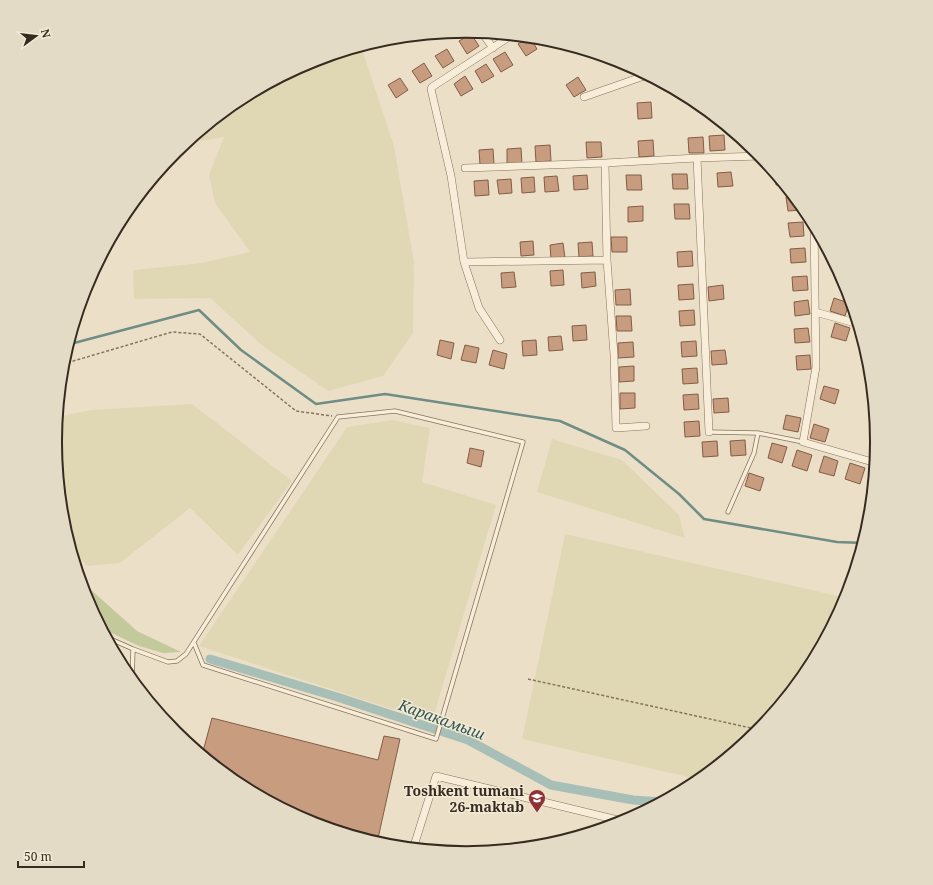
<svg xmlns="http://www.w3.org/2000/svg" width="933" height="885" font-family="'Noto Serif',serif">
<style>
.farmland{fill:#e0d8b4}
.green{fill:#c4c99b}
.lines{fill:none;stroke-linecap:round;stroke-linejoin:round}
.stream{stroke:#6f8d85;stroke-width:2.5}
.canal{stroke:#a8bfb8;stroke-width:9}
.building{fill:#c79c7f;stroke:#835c45}
.service-casing{stroke:#86725d;stroke-width:5}
.minor-casing{stroke:#86725d;stroke-width:8}
.path{stroke:#86725d;stroke-width:1.5;stroke-dasharray:3 2;stroke-linecap:butt}
.service{stroke:#f7edd9;stroke-width:3.5}
.minor{stroke:#f7edd9;stroke-width:7}
.labels{text-anchor:middle;dominant-baseline:central;stroke-width:3;stroke-linejoin:round;paint-order:stroke}
.poi-label{font-size:14px;font-weight:bold;fill:#372b20;stroke:#f3ead6;text-anchor:end}
.water-label{font-size:15px;font-style:italic;fill:#305552;stroke:#f3ead6}
.rim{fill:none;stroke:#372b20;stroke-width:2}
</style>
<rect width="100%" height="100%" fill="#ebe0c7"/>
<path class="farmland" d="M361 46 394 146 414 262 413 333 383 376 328 391 264 347 210 298 134 299 133 270 201 263 250 252 215 203 209 175 224 137 185 144 238 100 309 62Z
M192 404 292 481 238 555 190 508 120 563 87 566 71 548 63 523 55 442 57 417 91 410Z
M393 420 430 428 422 482 496 505 432 722 199 646 347 427Z
M552 439 622 460 679 515 685 538 537 492Z
M565 534 847 598 809 671 757 734 701 780 522 739Z"/>
<path class="green" d="M80 580 137 631 181 652 163 653 139 646 101 628 86 600Z"/>
<g class="lines">
<path class="stream" d="M68 346 74 343 199 310 241 350 316 404 385 394 560 421 625 450 679 494 704 519 837 542 864 543"/>
<path class="canal" d="M210 659 337 697 468 740 551 785 633 800 663 802"/>
</g>
<path class="building" d="M471 34 479 46 467 54 459 41Z
M529 37H530L537 49 526 56 518 44Z
M447 49 454 61 443 68 435 56Z
M505 52 513 65 501 72 493 59Z
M607 57 619 61 616 65Z
M424 63 432 76 420 83 412 71Z
M486 64 494 76 482 83 475 71Z
M465 76 473 89 461 96 454 84Z
M578 77 586 90 574 97 566 85Z
M400 78 408 90 396 98 388 85Z
M683 94 695 100 682 99Z
M651 102 652 118 638 119 637 103Z
M724 135 725 150 710 151 709 136Z
M703 137 704 153H689L688 138Z
M653 140 654 156 639 157 638 141Z
M586 142H601L602 157 587 158Z
M550 145 551 161 536 162 535 146Z
M521 148 522 164H507V149Z
M493 149 494 164 480 165 479 150Z
M731 172 733 186 718 187 717 173Z
M775 172 785 185H776Z
M672 174H687L688 189H673Z
M587 175 588 189 574 190 573 176Z
M626 175H641L642 190H627Z
M557 176 559 191 545 192 544 177Z
M534 177 535 192 522 193 521 178Z
M511 179 512 193 499 194 497 180Z
M488 180 489 195 475 196 474 181Z
M794 196 802 206V210L788 211 786 197Z
M674 204H689L690 219H675Z
M643 206V221L628 222V207Z
M803 222 804 236 790 237 788 223Z
M611 237H627V252H612Z
M533 241 534 255 521 256 520 242Z
M592 242 593 256 579 257 578 243Z
M563 243 565 258 551 259 550 245Z
M805 248 806 262 791 263 790 249Z
M692 251 693 266 678 267 677 252Z
M563 270 564 285 551 286 550 271Z
M514 272 516 287 502 288 501 273Z
M595 272 596 286 582 288 581 273Z
M807 276 808 290 793 291 792 277Z
M693 284 694 299 679 300 678 285Z
M723 285 724 299 709 301 708 287Z
M630 289 631 305H616L615 290Z
M834 298 849 303 845 316 830 311Z
M808 300 810 314 795 316 794 302Z
M694 310 695 325 680 326 679 311Z
M616 316H631L632 331H617Z
M835 323 850 328 846 341 831 337Z
M586 325 587 340 573 341 572 326Z
M808 328 810 342 795 343 794 329Z
M561 336 563 350 549 351 548 337Z
M862 336 866 348 859 346Z
M440 340 454 343 451 359 437 355Z
M536 340 537 355 523 356 522 341Z
M696 341 697 356 682 357 681 342Z
M633 342 634 357 618 358V343Z
M465 345 479 348 476 363 461 360Z
M493 350 507 354 504 369 489 365Z
M725 350 727 364 712 365 711 351Z
M810 355 811 369 797 370 796 356Z
M634 366V381L619 382V367Z
M697 368 698 383 683 384 682 369Z
M824 386 839 390 835 404 820 399Z
M620 393H635V408L620 409Z
M698 394 699 409 684 410 683 395Z
M728 398 729 412 714 413 713 399Z
M786 415 801 418 798 432 783 429Z
M699 421 700 436 685 437 684 422Z
M814 424 829 429 825 442 810 438Z
M745 440 746 455 731 456 730 441Z
M717 441 718 456 703 457 702 442Z
M772 443 787 447 782 463 768 458Z
M470 448 484 451 481 467 467 463Z
M797 450 812 455 807 471 792 466Z
M824 456 838 461 834 476 819 472Z
M850 463 865 468 860 484 845 479Z
M749 473 764 478 760 491 745 486Z
M212 718 378 760 384 736 400 739 377 843 309 823 238 785 202 755Z"/>
<g class="lines">
<defs>
<path id="service" d="M709 432 758 433 803 442
M728 512 754 453 758 433
M106 637 133 649 132 680
M133 649 168 662 177 661 186 654 338 417 395 411 523 442 436 739 203 665 194 643"/>
<path id="minor" d="M482 33 493 48
M584 97 647 75
M697 158 709 432
M605 163 607 260 614 355 616 428 646 426
M465 168 605 163 697 158 761 156
M814 223 816 367 803 442 876 463
M464 262 607 260
M815 312 859 324
M500 340 479 308 464 262 451 176 431 89 432 87 512 35
M413 849 436 776 626 822"/>
</defs>
<use href="#service" class="service-casing"/>
<use href="#minor" class="minor-casing"/>
<path class="path" d="M63 364 172 332 200 334 296 411 332 416
M528 679 760 730"/>
<use href="#service" class="service"/>
<use href="#minor" class="minor"/>
</g>
<defs>
<symbol id="school-pin" viewBox="-11 -11 22 30"><path d="M0 17L-7.5 6A9.5 9.5 0 1 1 7.5 6Z" fill="#903134" stroke="#f3ead6"/><path d="M0-5L7-2L0 1L-7-2ZM-4 1L0 2.5L4 1V4Q0 6-4 4Z" fill="#fff"/></symbol>
</defs>
<g fill-rule="evenodd">
<use href="#school-pin" x="527" y="788" width="20" height="27"/>
</g>
<g class="labels">
<g class="poi-label">
<text x="524" y="790">Toshkent tumani<tspan x="524" dy="16">26-maktab</tspan></text>
</g>
<g class="water-label">
<text transform="translate(442 719) rotate(20)">Каракамыш</text>
</g>
</g>
<path d="M0 0H933V885H0ZM62 442a404 404 0 1 1 808 0a404 404 0 1 1-808 0Z" fill="#e4dbc7" fill-rule="evenodd"/>
<path class="rim" d="M62 442a404 404 0 1 1 808 0a404 404 0 1 1-808 0Z"/>
<g transform="translate(36 36) rotate(75)" stroke="#f3ead6" stroke-width="3" paint-order="stroke">
<path d="M0-3L7 15L0 10L-7 15Z" fill="#372b20"/>
<text y="-6" font-size="11" font-weight="bold" text-anchor="middle" fill="#372b20">N</text>
</g>
<path d="M18 861v6h66v-6" fill="none" stroke="#372b20" stroke-width="2"/>
<text x="24" y="861" font-size="12" fill="#372b20" stroke="#f3ead6" stroke-width="3" paint-order="stroke">50 m</text>
</svg>
